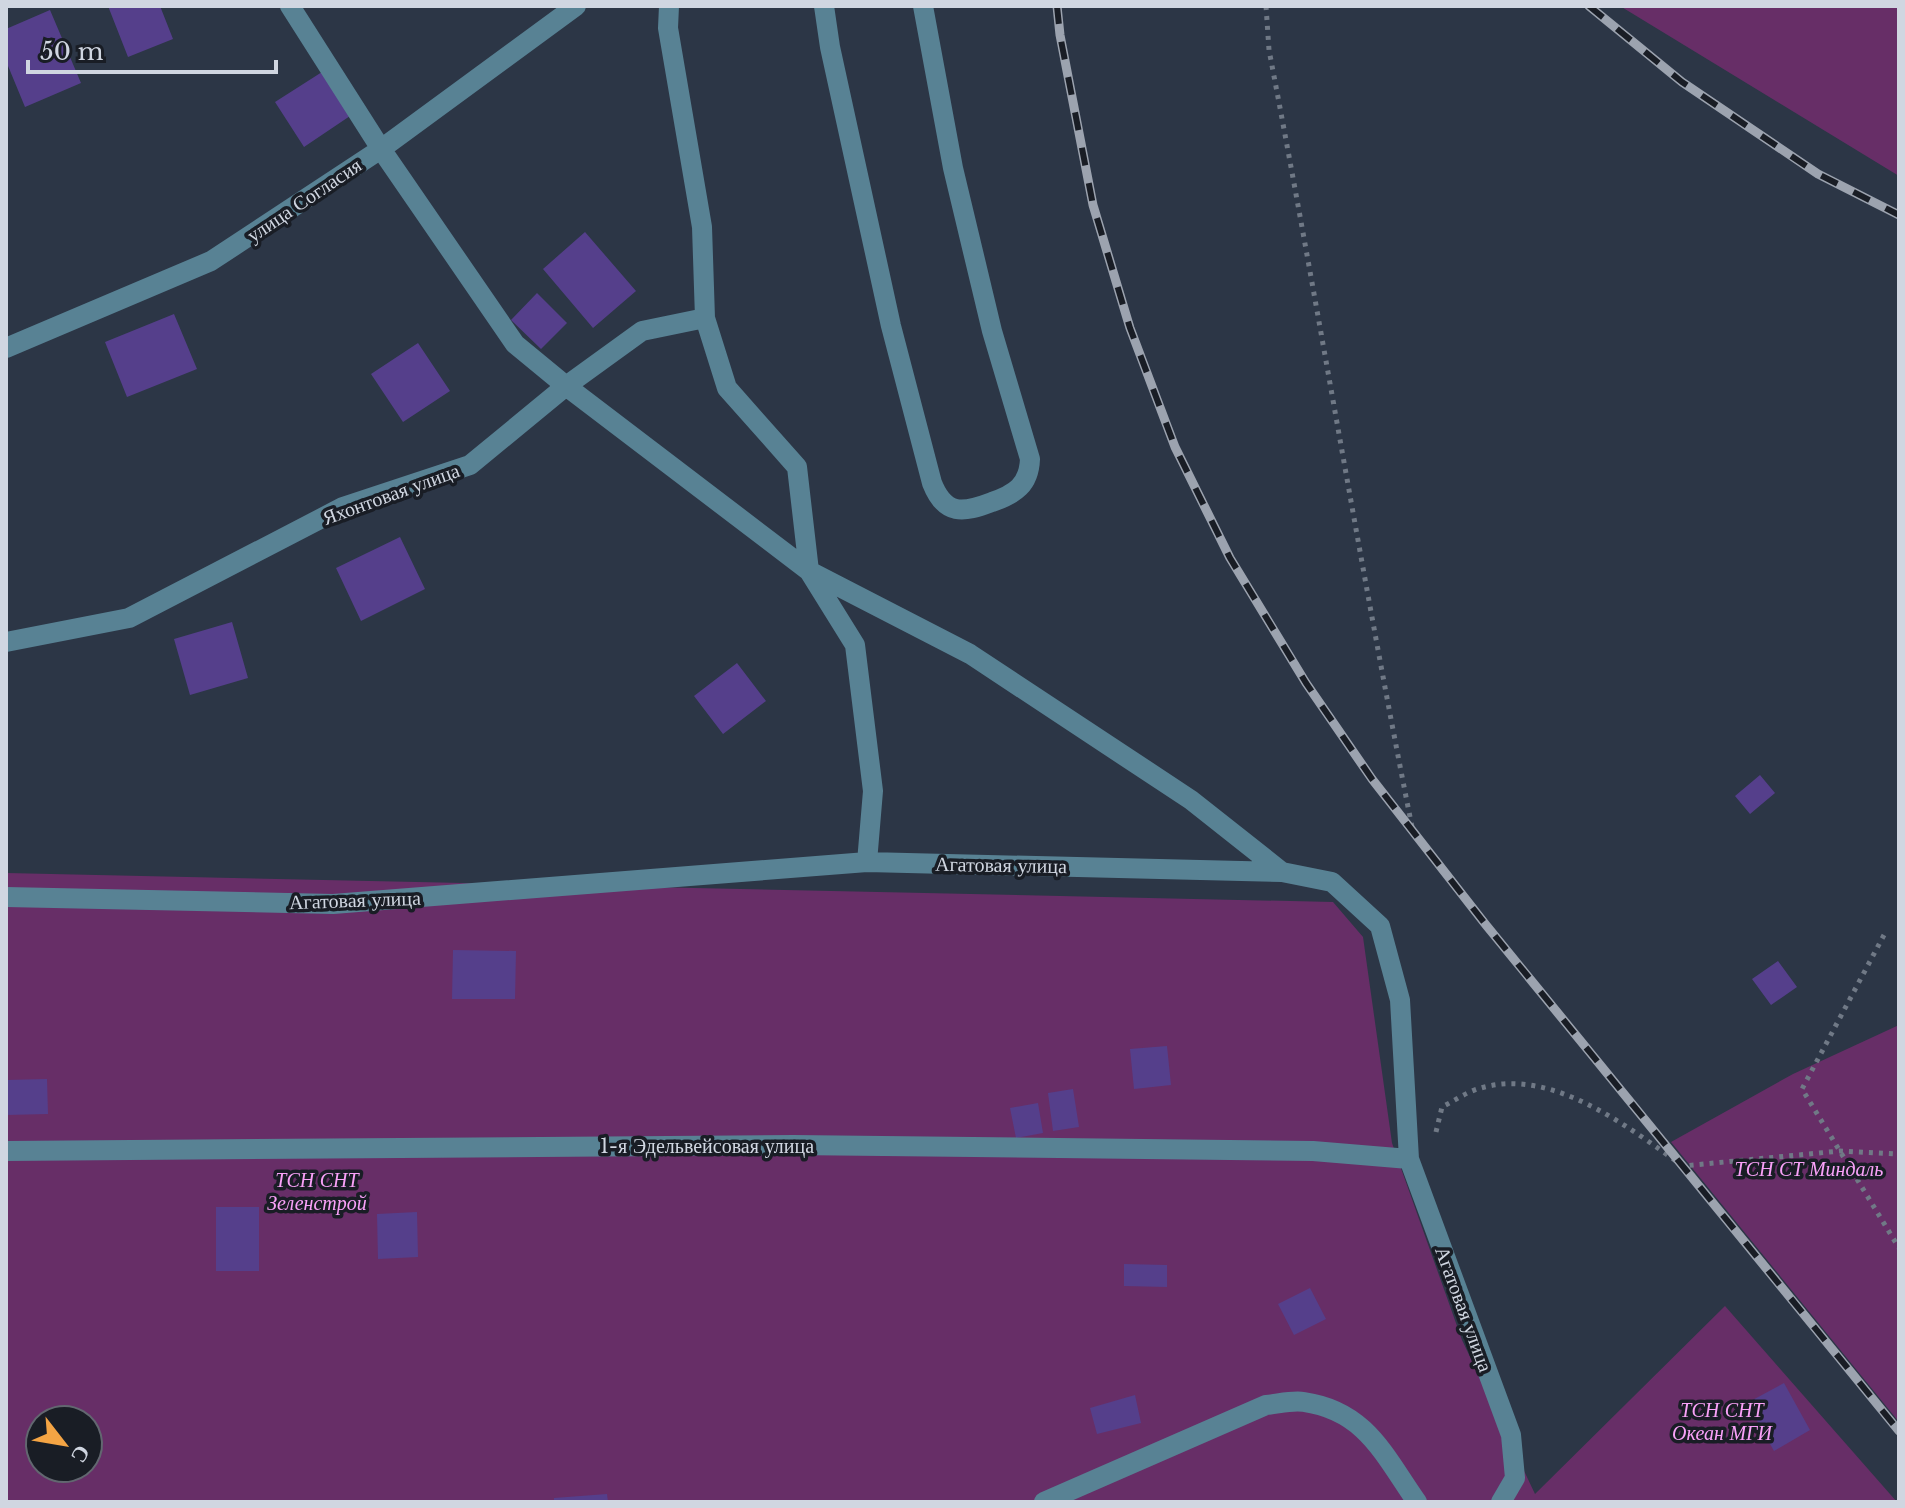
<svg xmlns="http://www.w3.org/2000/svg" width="1905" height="1508" font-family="'Libre Baskerville',serif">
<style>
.green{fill:#672e67;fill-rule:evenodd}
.building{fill:#553f8b}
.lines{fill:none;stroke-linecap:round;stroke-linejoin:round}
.path{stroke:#707986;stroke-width:5;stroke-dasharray:4 6;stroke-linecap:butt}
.minor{stroke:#588294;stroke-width:20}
.rail-casing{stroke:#9ca3af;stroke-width:9}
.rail{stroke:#191d25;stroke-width:6;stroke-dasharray:18;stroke-linecap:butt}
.labels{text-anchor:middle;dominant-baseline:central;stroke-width:7;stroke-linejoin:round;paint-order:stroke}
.street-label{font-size:20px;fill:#d0d6e1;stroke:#191d25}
.park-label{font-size:20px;font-style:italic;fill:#f9a1f8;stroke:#191d25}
</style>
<rect width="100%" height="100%" fill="#2c3646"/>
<path class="green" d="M1620 6H1899V176Z
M6 873 1333 902 1363 937 1392 1143 1462 1340 1535 1494 1725 1306 1897 1502H6ZM40 1420H88V1468H40Z
M1899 1025V1422L1671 1142 1793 1074Z"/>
<path class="building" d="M108 6H160L173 39 128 57Z
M50 10 81 83 25 107 6 61V29Z
M322 72 350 116 304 147 275 102Z
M585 232 636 291 593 328 543 269Z
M537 293 567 323 541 349 511 320Z
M174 314 197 369 127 397 105 342Z
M418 343 450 391 403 422 371 374Z
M400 537 425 589 361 621 336 568Z
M232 622 248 678 190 695 174 639Z
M737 663 766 701 723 734 694 696Z
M1760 775 1775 793 1750 814 1735 796Z
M453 950 516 951 515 999H452Z
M1778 961 1797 987 1771 1005 1752 979Z
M1167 1046 1171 1085 1134 1089 1130 1049Z
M47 1079 48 1114 6 1115V1080Z
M1073 1089 1079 1127 1053 1131 1048 1093Z
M1038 1103 1043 1133 1016 1138 1010 1108Z
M216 1207H259V1271H216Z
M417 1212 418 1257 378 1259 377 1214Z
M1124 1264 1167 1265V1287L1124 1286Z
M1310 1288 1326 1319 1294 1335 1278 1304Z
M1784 1383 1810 1430 1774 1451 1747 1403Z
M1135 1395 1141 1423 1097 1434 1090 1408Z
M607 1494 608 1502H554V1498Z"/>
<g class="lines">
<path class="path" d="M1266 6 1269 50C1319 310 1361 572 1413 832
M1884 935 1802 1089 1899 1248
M1436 1132 1442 1107C1454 1101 1468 1091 1481 1088 1552 1067 1628 1127 1683 1166L1840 1151 1899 1154"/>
<path class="minor" d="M290 6 381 149 515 344 566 386 809 571 970 654 1191 800 1282 872
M669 6 668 28 702 227 705 318 727 388 797 467 809 571 855 645 873 791 867 862
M824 6 830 47 891 326 932 483C945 516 963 513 992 502 1015 494 1029 485 1030 459L992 331 953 168 923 6
M6 348 211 261 381 149 576 6
M6 642 129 618 343 507 470 465 566 386 642 331 705 318
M6 897 333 904 867 862 1282 872 1332 882 1380 926 1400 1000 1409 1159 1511 1435 1515 1478 1501 1502
M6 1151 793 1145 1313 1151 1409 1159
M1044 1502 1266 1405C1278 1404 1292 1400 1304 1402 1366 1411 1384 1455 1417 1502"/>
<defs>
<path id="rail" d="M1057 6 1060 35 1093 205 1130 328 1175 447 1230 558 1306 683 1372 779 1486 925 1899 1431
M1589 6 1682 82 1818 174 1899 215"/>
</defs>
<use href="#rail" class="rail-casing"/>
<use href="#rail" class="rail"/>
</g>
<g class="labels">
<g class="street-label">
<text transform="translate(304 200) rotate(-34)">улица Согласия</text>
<text transform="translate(391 494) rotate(-20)">Яхонтовая улица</text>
<text transform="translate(1001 865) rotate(1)">Агатовая улица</text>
<text transform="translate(355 900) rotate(-2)">Агатовая улица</text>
<text x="707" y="1146">1-я Эдельвейсовая улица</text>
<text transform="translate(1464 1309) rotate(70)">Агатовая улица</text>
</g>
<g class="park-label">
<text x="1809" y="1169">ТСН СТ Миндаль</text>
<text x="317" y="1180">ТСН СНТ<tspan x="317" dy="23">Зеленстрой</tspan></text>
<text x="1722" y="1410">ТСН СНТ<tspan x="1722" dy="23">Океан МГИ</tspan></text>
</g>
</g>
<rect width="1905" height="1508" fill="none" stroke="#d0d6e1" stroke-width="16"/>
<g transform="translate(64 1444) rotate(121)"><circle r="38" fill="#191d25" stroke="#626770" stroke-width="2"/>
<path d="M0-6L14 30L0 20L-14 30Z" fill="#f4a444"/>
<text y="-12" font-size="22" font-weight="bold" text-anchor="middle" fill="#d0d6e1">С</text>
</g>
<path d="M28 60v12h248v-12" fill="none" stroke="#d0d6e1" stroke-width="4"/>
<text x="40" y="60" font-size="24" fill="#d0d6e1" stroke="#191d25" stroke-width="6" paint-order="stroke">50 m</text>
</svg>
